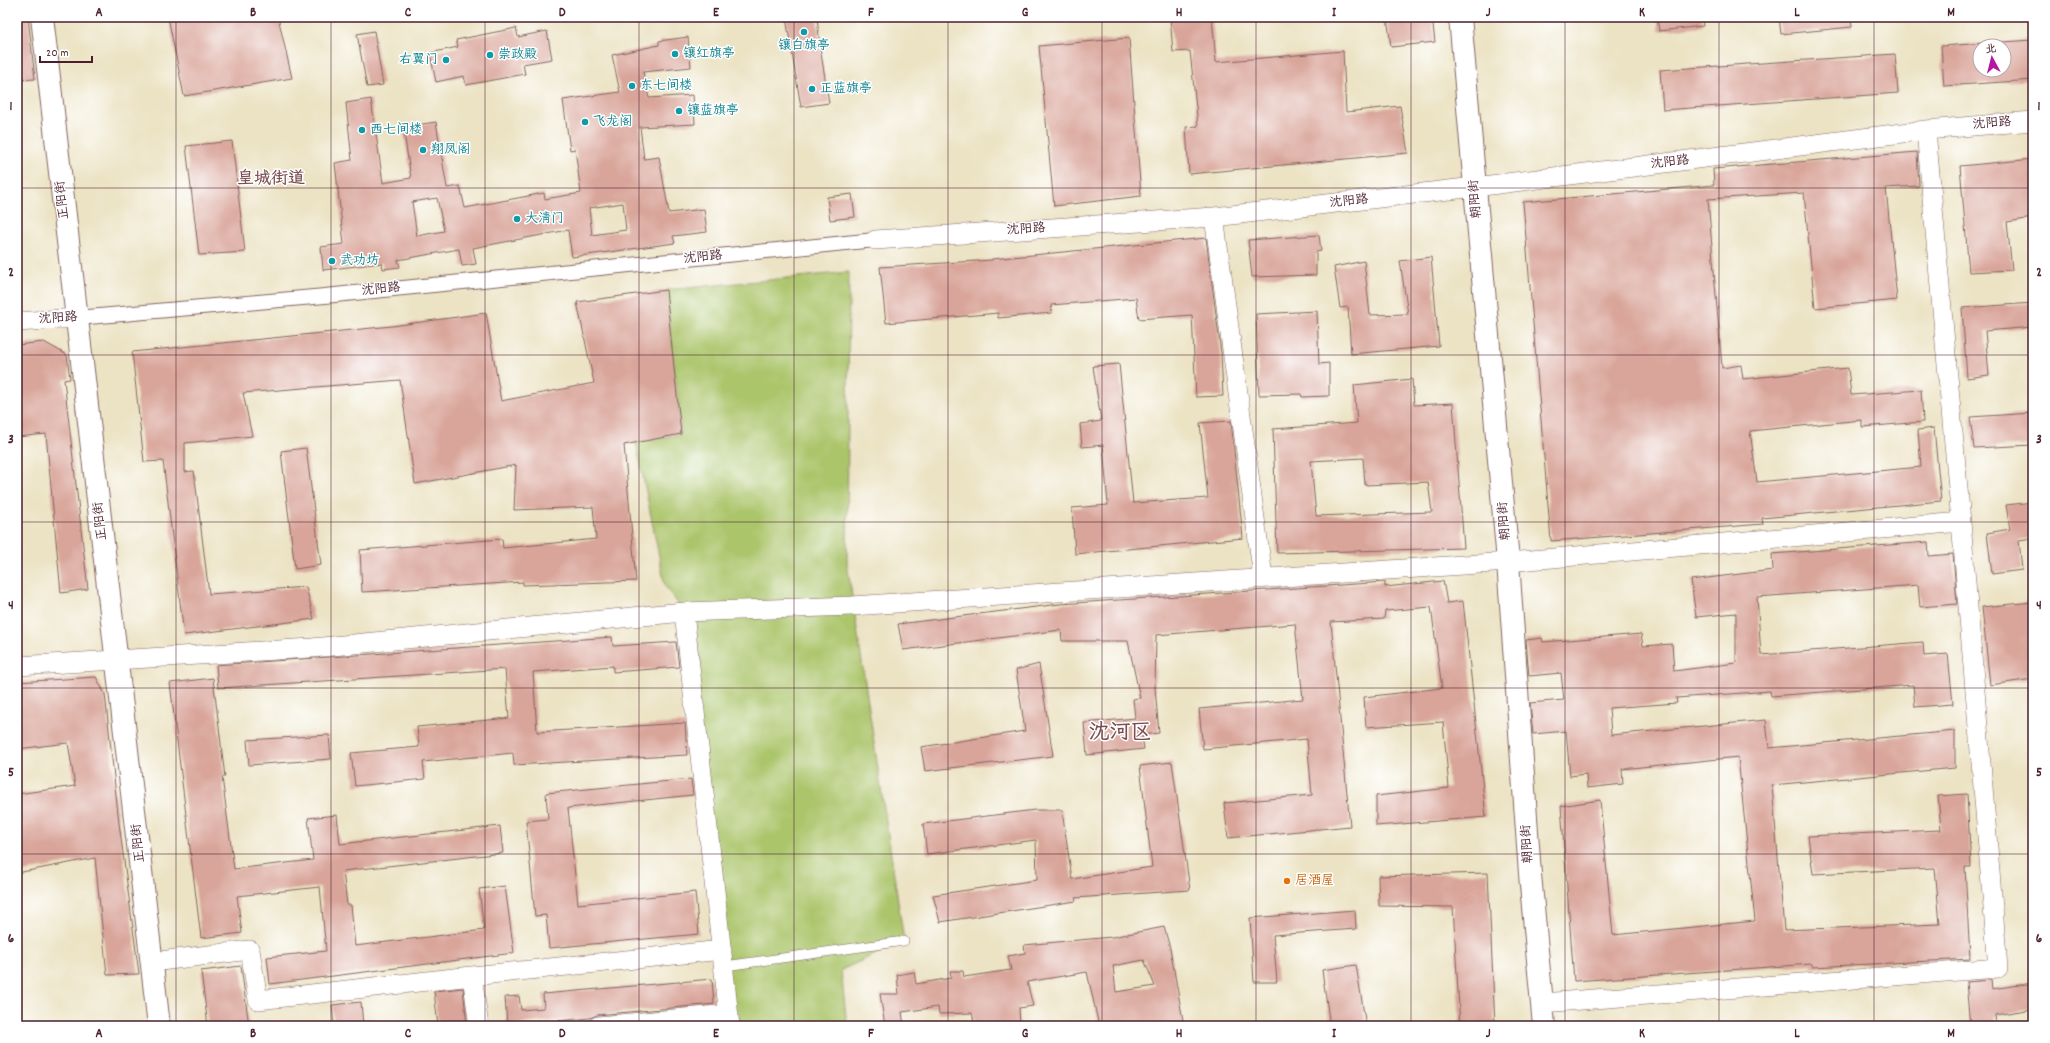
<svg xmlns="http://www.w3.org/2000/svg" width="2050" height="1043" font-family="Dekko,'LXGW WenKai TC',sans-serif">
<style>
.green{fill:#abc56b;stroke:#7a724b}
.building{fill:#d9a59a;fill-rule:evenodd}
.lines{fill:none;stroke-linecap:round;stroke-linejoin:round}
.service-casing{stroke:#836461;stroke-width:10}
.pedestrian-casing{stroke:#836461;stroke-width:16}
.minor-casing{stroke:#836461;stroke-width:20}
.tertiary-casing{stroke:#836461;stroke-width:24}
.service{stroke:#fff;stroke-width:9}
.pedestrian{stroke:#fff;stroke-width:14}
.minor{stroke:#fff;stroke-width:19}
.tertiary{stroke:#fff;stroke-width:22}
.grid{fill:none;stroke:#4a1f2b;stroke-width:1;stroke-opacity:0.55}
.culture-dot{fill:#0f9aa8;stroke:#fff;stroke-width:1.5}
.food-dot{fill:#e8710a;stroke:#fff;stroke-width:1.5}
.labels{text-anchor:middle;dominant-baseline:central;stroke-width:3;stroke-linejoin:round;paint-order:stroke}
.culture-label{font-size:13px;fill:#0d838f;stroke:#fff;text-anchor:start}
.street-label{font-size:13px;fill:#4a1f2b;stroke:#fff}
.food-label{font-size:13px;fill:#c56008;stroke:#fff;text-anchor:start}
.district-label{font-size:17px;font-weight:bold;fill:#7c4e52;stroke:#fff}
.town-label{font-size:21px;font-weight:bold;fill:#7c4e52;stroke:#fff}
.neatline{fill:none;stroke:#4a1f2b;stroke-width:1.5}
.grid-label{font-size:13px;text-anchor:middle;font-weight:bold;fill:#4a1f2b}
</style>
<rect width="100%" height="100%" fill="#fff"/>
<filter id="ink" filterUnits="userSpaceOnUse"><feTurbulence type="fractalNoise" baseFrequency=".025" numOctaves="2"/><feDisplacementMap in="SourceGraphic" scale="8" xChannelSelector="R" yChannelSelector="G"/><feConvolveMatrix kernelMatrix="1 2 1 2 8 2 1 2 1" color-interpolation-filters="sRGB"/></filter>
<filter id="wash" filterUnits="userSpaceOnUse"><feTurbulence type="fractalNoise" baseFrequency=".012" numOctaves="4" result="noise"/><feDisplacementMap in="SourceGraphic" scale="16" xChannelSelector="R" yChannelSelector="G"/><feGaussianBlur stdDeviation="0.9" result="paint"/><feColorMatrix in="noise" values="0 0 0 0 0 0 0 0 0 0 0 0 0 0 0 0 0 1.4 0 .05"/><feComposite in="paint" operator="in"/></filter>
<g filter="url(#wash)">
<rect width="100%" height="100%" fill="#ece3c4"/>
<path class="green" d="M849 272 847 563 904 941 841 970 847 1026H730L684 612 665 586 636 442 681 434 666 290Z"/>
<g id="blocks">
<path class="building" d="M17 17H28L35 79 17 80Z
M168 17H278L292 78 184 96Z
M795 17H817L820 47 829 103 801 107 786 18Z
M1170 17H1212L1216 62 1343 51 1346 112 1400 106 1408 153 1189 174 1186 127 1198 126 1190 51 1173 52Z
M1387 17H1432L1435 42 1391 47Z
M1657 17H1702L1703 26 1659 31Z
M1779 17H1851L1852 27 1781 34Z
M516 28 518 37 547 31 552 59 523 64 525 74 466 85 464 76 436 82 430 53 458 47 456 40Z
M374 31 383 85 367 87 357 34Z
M688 37 691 67 643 72 649 98 693 95 695 124 640 127 644 159 659 157 669 213 704 209 707 232 673 236 675 243 572 257 568 230 473 248 476 264 462 266 459 249 398 260 400 267 383 269 382 263 323 270 321 247 344 244 335 163 352 160 346 103 371 99 383 183 411 178 403 127 436 122 447 188 460 186 465 208 544 193 545 199 581 193 575 149 570 150 563 100 620 92 612 55 659 45V41ZM437 198 444 231 417 236 412 202ZM623 203 626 230 592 235 589 208Z
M1129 38 1141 196 1054 206 1039 46Z
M2033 40V80L1944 86 1941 46ZM1980 46H2004V70H1980Z
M1895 54 1898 93 1663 110 1660 70Z
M232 141 245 252 199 255 186 146Z
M1917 152 1919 186 1886 188 1897 300 1815 308 1804 193 1708 199 1722 368 1741 365 1743 379 1848 368 1851 395 1921 390 1923 422 1862 427V420L1750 431 1757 482 1921 467 1918 430 1934 428 1941 501 1762 518 1763 524 1551 541 1523 202 1714 185 1713 169Z
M2033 159V218L2007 222 2012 270 1969 272 1960 166Z
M852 194 855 217 830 220 827 197Z
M1319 235 1321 251 1316 252V275L1252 277 1248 240Z
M1206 238 1221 353 1223 396 1196 397 1192 315 1139 319 1136 298 1051 305 1052 313 998 318V313L886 323 880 267 992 260V259Z
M1431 257 1439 346 1351 354 1348 307 1340 308 1334 267 1364 261 1370 315 1408 314 1400 261Z
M666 290 681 434 624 445 636 581 523 585V582L362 592 360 550 502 539 503 548 596 539 593 507 514 510 516 465 415 484 400 380 243 393 252 436 185 443V472L194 471 209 594 306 587 314 619 184 635 163 461 144 462 132 352 392 326 486 313 501 401 594 383 577 302Z
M2033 303V327L1985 331 1989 375 1967 378 1962 308Z
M1317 311 1319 364 1329 363V396L1302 397 1301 394 1259 395 1256 314Z
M44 342 67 355 70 379 64 380 88 589 61 593 46 434 17 437V345Z
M1119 364 1133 503 1208 498 1200 423 1231 421 1243 538 1075 554 1072 508 1108 505 1103 445 1082 447 1080 424 1101 421 1093 366Z
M1412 379 1414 405 1453 403 1464 548 1277 553 1273 429 1357 423 1354 385ZM1363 458 1365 485 1428 482 1432 512 1316 516 1311 461Z
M2033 413V445L1974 448 1970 417Z
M306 448 321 565 295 569 281 451Z
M2033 502V538L2019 540 2022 570 1992 574 1987 533 2010 529 2006 505Z
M1928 542 1929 556 1953 554 1957 604 1920 607 1918 585 1757 597 1761 655 1923 642 1924 656 1948 654 1953 704 1915 707 1913 685 1771 696 1770 691 1676 698 1677 703 1609 708 1611 735 1766 720 1769 748 1955 731V768L1772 785 1784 930 1940 924 1935 868 1813 874 1808 836 1941 830 1938 796 1967 794 1971 867H1965L1970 959 1812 967V964L1574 981 1561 806 1600 800 1613 935 1755 921 1738 757 1622 769 1623 784 1587 788 1586 774 1570 776 1566 731 1533 734 1530 703 1564 700 1561 673 1529 676 1526 640 1542 638 1543 642 1641 634 1643 646 1672 644 1674 671 1736 663V613L1696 617 1691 580 1773 570 1772 554Z
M1443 581 1447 603 1463 601 1486 817 1376 826V796L1449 788 1443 722 1366 727 1364 697 1442 688 1431 607 1385 611 1384 619 1331 622 1350 826 1228 838 1224 803 1312 795 1307 739 1203 749 1199 709 1303 699 1295 624 1156 635 1155 688 1159 733 1142 735 1144 749 1087 755 1084 723 1135 718 1133 699 1140 698 1128 641H1062L1061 630 903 650 898 624 1060 604 1385 582V587Z
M2033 602V679L1990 685 1982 607Z
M612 637 613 646 676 642 679 667 613 672V666L533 672 537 732 685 723 687 755 514 765 513 753 423 762 425 779 355 786 351 753 419 747 417 727 509 718 505 669 218 688 216 665Z
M1039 664 1053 756 925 771 921 747 1025 731 1016 670Z
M96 677 105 694 119 823 139 974 107 975 95 858 17 873V794L75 786 68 743 17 749V682Z
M213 678 225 777H222L234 869 313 860 308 818 337 815 340 844 500 826 503 853 343 871 347 905H351L355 946 484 930 479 889 505 886 514 953 270 984 267 957 326 951 320 887 237 896 242 933 201 938 170 683Z
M329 735 331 759 249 765 247 740Z
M1172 762 1190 890 1075 898 1076 901 940 922 933 895 1037 880 1036 840 927 854 923 824 1035 810H1062L1072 879 1152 867 1140 766Z
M691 779 693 795 568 808 578 904 695 892 699 934 549 948 546 915 535 916 526 821 548 819 546 793Z
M1488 873 1495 1026H1460L1453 907 1379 906 1378 876Z
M1355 910 1356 929 1273 935 1277 982H1254L1250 918Z
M1164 927 1170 948 1184 1026H1099L1087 972 1027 982 1033 1006 1019 1008 1020 1026H992L991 1024 975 1026 972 1013 939 1014 938 1007 902 1012 904 1026H885L880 994H899L897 975 914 972 916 984 951 978 950 971H963L964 977 1011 970 1008 956 1025 953 1024 945 1112 937ZM1144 960 1155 986 1116 992 1113 966Z
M1356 965 1366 1026H1330L1322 970Z
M241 966 249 1026H208L201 971Z
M712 979 714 1004 597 1015 590 1018 507 1025 505 997 519 996 521 1010 544 1008 543 994Z
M1991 980 1992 989 2033 983V1009L1995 1015 1996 1026H1970L1966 982Z
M463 988 467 1026H438L434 991Z
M361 1002 363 1026H334L332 1005Z"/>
</g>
</g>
<g filter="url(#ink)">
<use href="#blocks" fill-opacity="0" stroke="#836461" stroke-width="1"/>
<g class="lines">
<defs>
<path id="service" d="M725 966 904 941"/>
<path id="pedestrian" d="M77 318 325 296 875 240"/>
<path id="minor" d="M1214 217 1263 577
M875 240 1214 217 1475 187 1926 130 2033 121
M17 322 77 318
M684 612 730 1026
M17 666 312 648 684 612 852 606 1508 562 1961 522
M152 962 250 950 258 1000 472 976
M1542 1003 1998 968 1961 522 1926 130
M479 1026 472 976 722 950
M598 1026 729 1014"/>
<path id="tertiary" d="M42 17 159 1026
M1460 17 1508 562 1530 874 1544 1026"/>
</defs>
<use href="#service" class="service-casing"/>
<use href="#pedestrian" class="pedestrian-casing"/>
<use href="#minor" class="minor-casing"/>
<use href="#tertiary" class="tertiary-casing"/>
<use href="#service" class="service"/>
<use href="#pedestrian" class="pedestrian"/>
<use href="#minor" class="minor"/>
<use href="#tertiary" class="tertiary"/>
</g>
</g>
<path class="grid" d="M176 17V1026M331 17V1026M485 17V1026M639 17V1026M794 17V1026M948 17V1026M1102 17V1026M1256 17V1026M1411 17V1026M1565 17V1026M1719 17V1026M1874 17V1026M17 188H2033M17 355H2033M17 522H2033M17 688H2033M17 854H2033"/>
<g class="culture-dot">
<circle cx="804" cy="32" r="4"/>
<circle cx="675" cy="54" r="4"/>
<circle cx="490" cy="55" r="4"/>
<circle cx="446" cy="60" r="4"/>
<circle cx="632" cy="86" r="4"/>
<circle cx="812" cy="89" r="4"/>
<circle cx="679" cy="111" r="4"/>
<circle cx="585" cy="122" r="4"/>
<circle cx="362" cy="130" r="4"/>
<circle cx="423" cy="150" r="4"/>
<circle cx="517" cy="219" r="4"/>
<circle cx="332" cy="261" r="4"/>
</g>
<circle class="food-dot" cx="1287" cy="881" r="4"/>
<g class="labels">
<g class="culture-label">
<text x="804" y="46" text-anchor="middle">镶白旗亭</text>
<text x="683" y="54">镶红旗亭</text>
<text x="498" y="55">崇政殿</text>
<text x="438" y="60" text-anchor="end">右翼门</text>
<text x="640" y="86">东七间楼</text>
<text x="820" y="89">正蓝旗亭</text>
<text x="687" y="111">镶蓝旗亭</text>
<text x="593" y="122">飞龙阁</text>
<text x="370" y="130">西七间楼</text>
<text x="431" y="150">翔凤阁</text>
<text x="525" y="219">大清门</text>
<text x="340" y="261">武功坊</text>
</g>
<g class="street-label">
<text transform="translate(1992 124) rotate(-5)">沈阳路</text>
<text transform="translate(1670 163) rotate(-7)">沈阳路</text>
<text transform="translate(1476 199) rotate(-95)">朝阳街</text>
<text transform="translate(63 200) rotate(-97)">正阳街</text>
<text transform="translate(1349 202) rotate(-6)">沈阳路</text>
<text transform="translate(1026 230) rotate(-4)">沈阳路</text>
<text transform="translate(703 258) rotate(-6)">沈阳路</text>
<text transform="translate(381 290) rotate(-6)">沈阳路</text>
<text transform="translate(58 319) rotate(-4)">沈阳路</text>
<text transform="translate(101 521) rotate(-97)">正阳街</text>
<text transform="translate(1505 521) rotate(-95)">朝阳街</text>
<text transform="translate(139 843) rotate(-96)">正阳街</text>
<text transform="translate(1528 844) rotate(-94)">朝阳街</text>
</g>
<g class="food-label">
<text x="1295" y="881">居酒屋</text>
</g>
<g class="district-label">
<text x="271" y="180">皇城街道</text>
</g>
<g class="town-label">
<text x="1120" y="734">沈河区</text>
</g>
</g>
<rect width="2050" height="1043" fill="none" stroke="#fff" stroke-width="44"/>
<g transform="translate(1992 58) rotate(353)"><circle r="19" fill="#ffffff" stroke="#b7a5aa"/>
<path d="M0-3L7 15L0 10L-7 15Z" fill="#b5179e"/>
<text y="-6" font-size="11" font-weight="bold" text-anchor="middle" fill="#4a1f2b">北</text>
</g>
<path d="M40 56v6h52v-6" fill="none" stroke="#4a1f2b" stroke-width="2"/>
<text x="46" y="56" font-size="12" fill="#4a1f2b" stroke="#ffffff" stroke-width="3" paint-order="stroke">20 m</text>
<rect x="22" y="22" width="2006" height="999" class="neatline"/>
<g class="grid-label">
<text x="99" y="16">A</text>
<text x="253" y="16">B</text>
<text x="408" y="16">C</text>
<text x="562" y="16">D</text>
<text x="716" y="16">E</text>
<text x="871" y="16">F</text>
<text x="1025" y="16">G</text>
<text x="1179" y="16">H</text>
<text x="1334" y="16">I</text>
<text x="1488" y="16">J</text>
<text x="1642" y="16">K</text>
<text x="1797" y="16">L</text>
<text x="1951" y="16">M</text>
<text x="11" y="110">1</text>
<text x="2039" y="110">1</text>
<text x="11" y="276">2</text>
<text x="2039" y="276">2</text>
<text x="11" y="443">3</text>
<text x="2039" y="443">3</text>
<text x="11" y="609">4</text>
<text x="2039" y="609">4</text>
<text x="11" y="776">5</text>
<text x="2039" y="776">5</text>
<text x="11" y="942">6</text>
<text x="2039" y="942">6</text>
<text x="99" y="1037">A</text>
<text x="253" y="1037">B</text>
<text x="408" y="1037">C</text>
<text x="562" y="1037">D</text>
<text x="716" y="1037">E</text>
<text x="871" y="1037">F</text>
<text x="1025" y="1037">G</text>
<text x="1179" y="1037">H</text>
<text x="1334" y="1037">I</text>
<text x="1488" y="1037">J</text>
<text x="1642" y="1037">K</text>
<text x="1797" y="1037">L</text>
<text x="1951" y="1037">M</text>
</g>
</svg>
